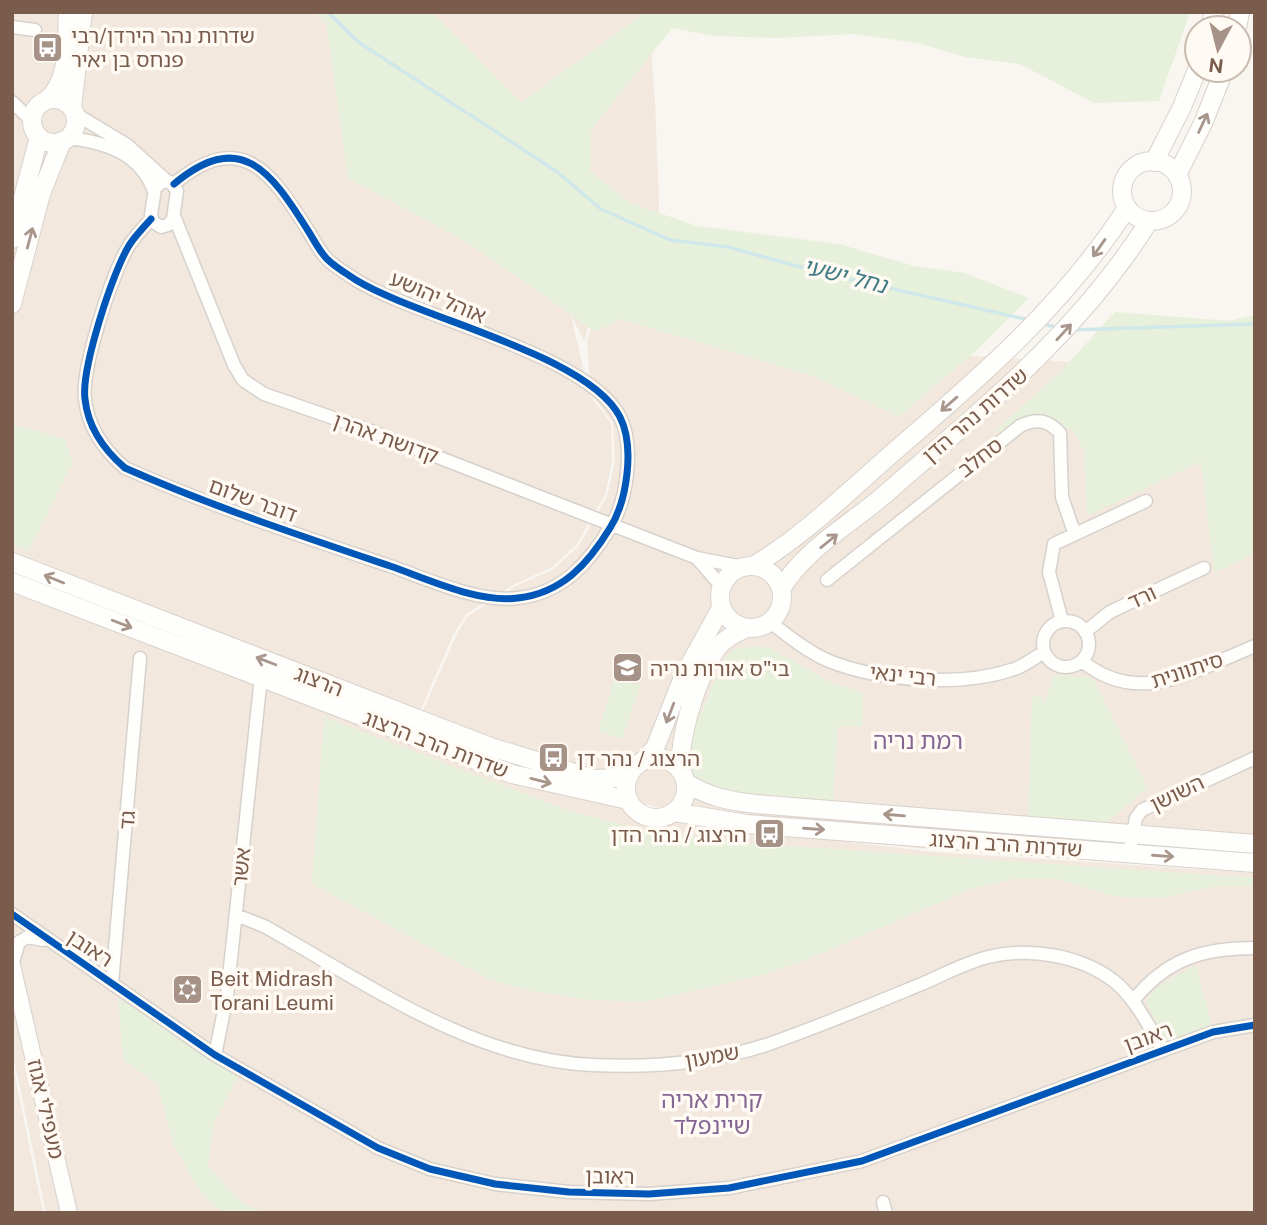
<svg xmlns="http://www.w3.org/2000/svg" width="1267" height="1225" font-family="'Public Sans','Noto Sans Hebrew',sans-serif">
<style>
.residential{fill:#f2e8de}
.green{fill:#e7f0db}
.lines{fill:none;stroke-linecap:round;stroke-linejoin:round}
.stream{stroke:#d0e8ea;stroke-width:3.5}
.minor-casing{stroke:#d7d1cb;stroke-width:15}
.tertiary-casing{stroke:#d7d1cb;stroke-width:18}
.secondary-casing{stroke:#d9d2cb;stroke-width:20}
.minor{stroke:#fefefd;stroke-width:12}
.tertiary{stroke:#fefefd;stroke-width:16}
.secondary{stroke:#fefefd;stroke-width:18}
.cycleway-casing{stroke:#fffaf3;stroke-width:11}
.cycleway{stroke:#0057b8;stroke-width:7}
.oneway{stroke:#a8958b}
.labels{text-anchor:middle;dominant-baseline:central;stroke-width:7;stroke-linejoin:round;paint-order:stroke}
.poi-label{font-size:21px;fill:#7a5c4d;stroke:#fffaf3;text-anchor:start}
.street-label{font-size:21px;fill:#7a5c4d;stroke:#fffaf3}
.water-label{font-size:23px;font-style:italic;fill:#437c86;stroke:#fffaf3}
.neighbourhood-label{font-size:23px;fill:#846695;stroke:#fffaf3}
</style>
<rect width="100%" height="100%" fill="#f9f5f0"/>
<path class="residential" d="M12 12H648L655 101 661 254 600 289 584 341 571 315 589 394 611 423 612 462 605 495 577 544 552 567 515 584 466 614 454 633 415 723 12 568Z
M600 296 817 346 1133 366 1255 368V871L934 850 747 828 644 804 417 724 457 634 468 616 516 586 554 569 579 546 607 496 615 462 613 423 591 393 587 342Z
M12 570 417 727 643 807 747 830 934 852 1255 873V1213H46L12 1049Z
M12 1062 43 1213H12Z"/>
<path class="green" d="M312 12H432L521 102 646 12H1190L1159 101 1094 103 1020 64 965 57 918 43 854 34 775 38 715 36 672 28 591 130 590 171 630 203 697 226 839 244 914 266 965 273 1029 298 979 348 899 417 815 377 620 319 596 332 470 244 348 178 326 22Z
M1115 312 1230 321 1255 315V554L1214 573 1201 462 1087 516 1084 451 1072 429 995 431 1058 374Z
M12 424 65 439 73 462 29 551 12 545Z
M755 646 770 648 831 682 863 692 862 726H838L833 801 710 789 696 780 689 771 693 731 725 658 735 649Z
M1054 675 1093 678 1148 788 1102 826 1028 816 1032 694 1045 701Z
M615 678 640 686 622 739 598 731Z
M324 717 570 811 654 832 746 843 1255 878V886H1217L1162 898H1135L1113 896 1056 879H1013L971 889 806 960 762 975 645 1002 592 1000 531 991 490 980 312 884Z
M1196 965 1212 1026 1164 1041 1146 1000 1157 987Z
M118 997 241 1071 214 1123 208 1166 241 1202 263 1213H224L203 1196 174 1146 157 1084 123 1060Z"/>
<g class="lines">
<path class="stream" d="M328 12 357 41 465 112
M469 114 556 171 601 209 670 240 728 247 819 272 1029 320
M1043 324 1060 328
M1071 330 1255 324"/>
<defs>
<path id="minor" d="M12 27 35 30
M12 102 32 121
M74 113 127 145 167 181
M66 138C104 141 140 153 154 191
M163 181 171 182 177 191 173 219 168 225 161 227 153 222 151 215 155 188Z
M174 216 234 365 243 380 264 394 371 431 697 558 743 567
M151 219C144 227 136 235 130 244 113 270 81 369 85 399 88 428 104 450 125 468 211 506 301 536 390 566 428 579 477 603 518 598 562 593 588 564 610 528 627 501 635 447 620 417 588 354 420 319 356 280 347 274 335 267 327 259 319 251 313 238 307 229 270 170 240 129 174 184
M697 558 721 586
M827 580 1020 426C1037 418 1048 420 1060 433L1062 497 1074 532
M1062 621 1049 572 1054 544 1146 501
M1043 644a23 23 0 1 1 46 0a23 23 0 1 1-46 0Z
M770 622C788 636 808 652 829 661 879 681 960 687 1011 670 1023 667 1034 658 1044 652
M1085 632 1110 612 1204 568
M1082 661C1139 708 1195 670 1255 646
M1129 854 1136 818 1142 810 1255 758
M12 914 215 1055 378 1148 430 1169 495 1184 569 1192 649 1194 729 1188 862 1161 1213 1032 1255 1025
M236 915 264 926C366 983 473 1060 593 1065 651 1068 710 1063 766 1045 818 1027 868 1006 919 985 941 976 964 963 988 957 1029 947 1080 955 1114 981 1136 999 1149 1027 1163 1050
M12 965 19 942 28 937 43 940
M112 983 140 658
M1133 1001C1166 959 1203 948 1255 948
M215 1055 227 996 261 677
M883 1202 886 1213"/>
<path id="tertiary" d="M12 965 69 1213"/>
<path id="secondary" d="M1210 28 1214 12
M1237 28 1240 12
M32 121a22 22 0 1 1 44 0a22 22 0 1 1-44 0Z
M47 100C71 79 66 41 68 12
M72 108 83 12
M1122 191a30 30 0 1 1 60 0a30 30 0 1 1-60 0Z
M1154 162 1182 107 1197 70
M1177 175 1204 121 1224 70
M12 239 39 137
M12 304 41 194 62 141
M12 562 488 746 594 779 615 778 631 772
M720 597a31 31 0 1 1 62 0a31 31 0 1 1-62 0Z
M753 566C802 537 846 494 889 456 977 380 1063 307 1127 208
M12 582 512 774 628 800
M781 589C804 550 849 525 883 496 980 411 1080 332 1149 221
M626 788a30 30 0 1 1 60 0a30 30 0 1 1-60 0Z
M643 761 655 748 684 675 721 608
M682 773C676 743 699 670 718 647 726 638 735 633 745 629
M685 782C708 797 729 801 756 804L1255 844
M674 812 747 824 1255 863"/>
</defs>
<use href="#minor" class="minor-casing"/>
<use href="#tertiary" class="tertiary-casing"/>
<use href="#secondary" class="secondary-casing"/>
<use href="#minor" class="minor"/>
<use href="#tertiary" class="tertiary"/>
<use href="#secondary" class="secondary"/>
<defs>
<path id="cycleway" d="M151 219C144 227 136 235 130 244 113 270 81 369 85 399 88 428 104 450 125 468 211 506 301 536 390 566 428 579 477 603 518 598 562 593 588 564 610 528 627 501 635 447 620 417 588 354 420 319 356 280 347 274 335 267 327 259 319 251 313 238 307 229 270 170 240 129 174 184
M12 914 215 1055 378 1148 430 1169 495 1184 569 1192 649 1194 729 1188 862 1161 1213 1032 1255 1025"/>
</defs>
<use href="#cycleway" class="cycleway-casing"/>
<use href="#cycleway" class="cycleway"/>
</g>
<defs><path id="oneway-shaft" d="M-6 0H5M1.5-3L5.5 0L1.5 3" fill="none" stroke-width="1.6" stroke-linecap="round" stroke-linejoin="round" transform="scale(1.75)"/></defs>
<g class="oneway">
<use href="#oneway-shaft" transform="translate(1203 123) rotate(-65)"/>
<use href="#oneway-shaft" transform="translate(30 238) rotate(-75)"/>
<use href="#oneway-shaft" transform="translate(1099 248) rotate(125)"/>
<use href="#oneway-shaft" transform="translate(1064 332) rotate(-47)"/>
<use href="#oneway-shaft" transform="translate(949 404) rotate(139)"/>
<use href="#oneway-shaft" transform="translate(829 541) rotate(-39)"/>
<use href="#oneway-shaft" transform="translate(54 579) rotate(-158)"/>
<use href="#oneway-shaft" transform="translate(122 624) rotate(21)"/>
<use href="#oneway-shaft" transform="translate(266 661) rotate(-159)"/>
<use href="#oneway-shaft" transform="translate(670 713) rotate(111)"/>
<use href="#oneway-shaft" transform="translate(541 781) rotate(14)"/>
<use href="#oneway-shaft" transform="translate(894 815) rotate(-175)"/>
<use href="#oneway-shaft" transform="translate(814 829) rotate(4)"/>
<use href="#oneway-shaft" transform="translate(1163 856) rotate(4)"/>
</g>
<defs>
<symbol id="bus-square" viewBox="-11 -11 22 22"><rect x="-9" y="-9" width="18" height="18" rx="4" fill="#a69286" stroke="#fffaf3"/><path d="M-5-6H5V4H4V6H2V4H-2V6H-4V4H-5ZM-3.5-4V0h7V-4ZM-3.5 1.2v1.5H-2V1.2ZM2 1.2v1.5H3.5V1.2Z" fill="#fff"/></symbol>
<symbol id="school-square" viewBox="-11 -11 22 22"><rect x="-9" y="-9" width="18" height="18" rx="4" fill="#a69286" stroke="#fffaf3"/><path d="M0-5L7-2L0 1L-7-2ZM-4 1L0 2.5L4 1V4Q0 6-4 4Z" fill="#fff"/></symbol>
<symbol id="synagogue-square" viewBox="-11 -11 22 22"><rect x="-9" y="-9" width="18" height="18" rx="4" fill="#a69286" stroke="#fffaf3"/><path d="M0-6.5L5.6 3.2H-5.6ZM0 6.5L5.6-3.2H-5.6Z" fill="#fff"/></symbol>
</defs>
<g fill-rule="evenodd">
<use href="#bus-square" x="30" y="30" width="35" height="35"/>
<use href="#school-square" x="610" y="650" width="35" height="35"/>
<use href="#bus-square" x="536" y="740" width="35" height="35"/>
<use href="#bus-square" x="752" y="816" width="35" height="35"/>
<use href="#synagogue-square" x="170" y="972" width="35" height="35"/>
</g>
<g class="labels">
<g class="poi-label">
<text x="71" y="35">שדרות נהר הירדן/רבי<tspan x="71" dy="24">פנחס בן יאיר</tspan></text>
<text x="650" y="668">בי"ס אורות נריה</text>
<text x="577" y="758">הרצוג / נהר דן</text>
<text x="747" y="834" text-anchor="end">הרצוג / נהר הדן</text>
<text x="210" y="978">Beit Midrash<tspan x="210" dy="24">Torani Leumi</tspan></text>
</g>
<g class="street-label">
<text transform="translate(438 297) rotate(23)">אוהל יהושע</text>
<text transform="translate(975 415) rotate(-41)">שדרות נהר הדן</text>
<text transform="translate(386 438) rotate(20)">קדושת אהרן</text>
<text transform="translate(980 457) rotate(-38)">סחלב</text>
<text transform="translate(253 500) rotate(20)">דובר שלום</text>
<text transform="translate(1142 597) rotate(-25)">ורד</text>
<text transform="translate(1187 670) rotate(-18)">סיתוונית</text>
<text transform="translate(903 675) rotate(6)">רבי ינאי</text>
<text transform="translate(319 681) rotate(21)">הרצוג</text>
<text transform="translate(436 744) rotate(21)">שדרות הרב הרצוג</text>
<text transform="translate(1177 793) rotate(-26)">השושן</text>
<text transform="translate(127 820) rotate(-85)">גד</text>
<text transform="translate(1006 844) rotate(4)">שדרות הרב הרצוג</text>
<text transform="translate(241 867) rotate(-84)">אשר</text>
<text transform="translate(90 948) rotate(33)">ראובן</text>
<text transform="translate(1148 1037) rotate(-20)">ראובן</text>
<text transform="translate(712 1056) rotate(-10)">שמעון</text>
<text transform="translate(46 1109) rotate(77)">מעפילי אגוז</text>
<text transform="translate(610 1176) rotate(1)">ראובן</text>
</g>
<g class="water-label">
<text transform="translate(845 275) rotate(14)">נחל ישעי</text>
</g>
<g class="neighbourhood-label">
<text x="918" y="740">רמת נריה</text>
<text x="712" y="1099">קרית אריה<tspan x="712" dy="26">שיינפלד</tspan></text>
</g>
</g>
<rect width="1267" height="1225" fill="none" stroke="#7a5c4d" stroke-width="28"/>
<g transform="translate(1218 49) rotate(187)"><circle r="33" fill="#fffaf3" stroke="#cabbb1" stroke-width="2"/>
<path d="M0-5L12 26L0 18L-12 26Z" fill="#a69286"/>
<text y="-10" font-size="19" font-weight="bold" text-anchor="middle" fill="#7a5c4d">N</text>
</g>
</svg>
